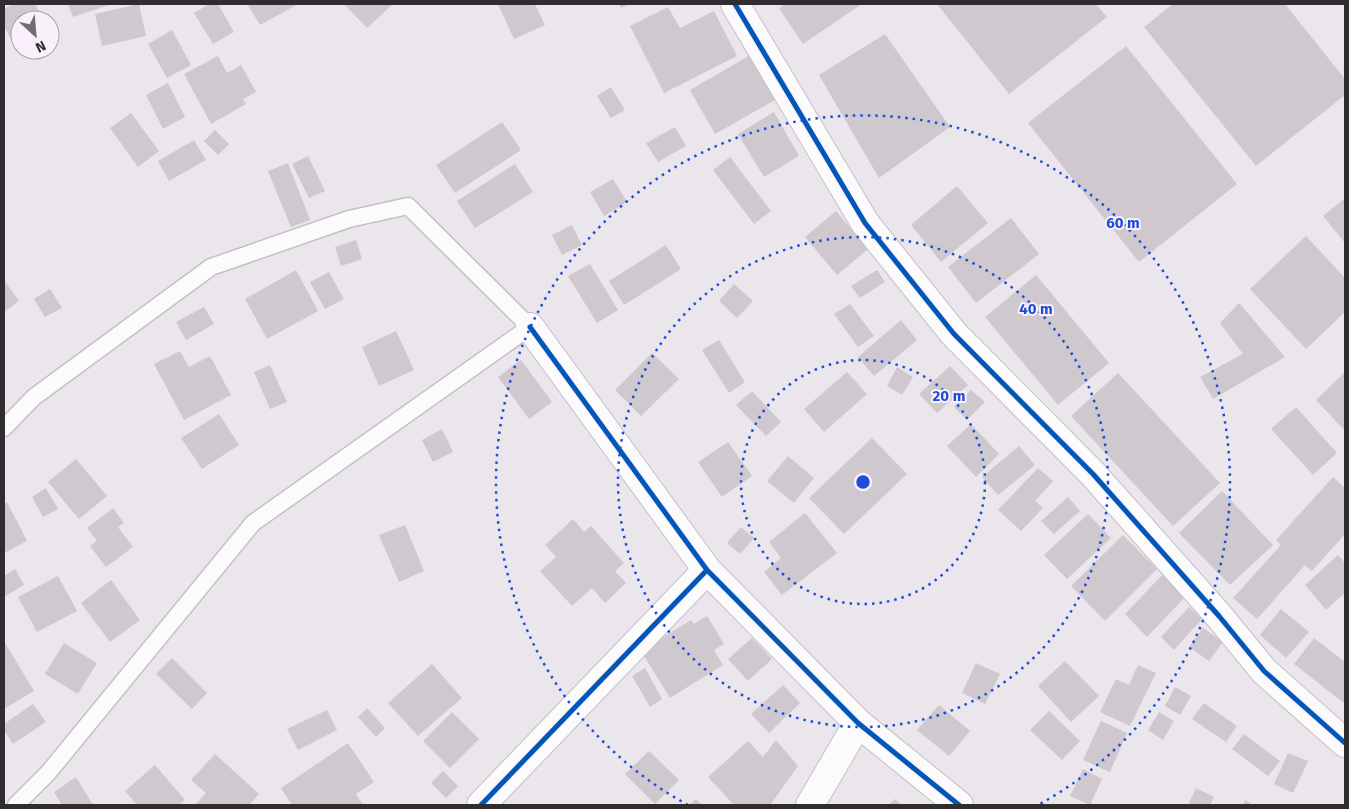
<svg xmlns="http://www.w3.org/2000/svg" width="1349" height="809" font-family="'Fira Sans',sans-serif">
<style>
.building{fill:#cfc8ce}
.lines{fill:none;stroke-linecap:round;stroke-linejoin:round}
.lane-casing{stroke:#c4c1c5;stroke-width:19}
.street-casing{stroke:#c4c1c5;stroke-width:30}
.lane{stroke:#fcfbfc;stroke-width:16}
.street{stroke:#fcfbfc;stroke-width:28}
.cycleway-casing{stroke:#f9f0fb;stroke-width:8}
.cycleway{stroke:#0057b8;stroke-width:5}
.ring{fill:none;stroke:#1d4ed8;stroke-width:2.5;stroke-dasharray:2.5 5}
.centre{fill:#1d4ed8;stroke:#f9f0fb;stroke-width:2.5}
.ring-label{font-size:15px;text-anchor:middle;font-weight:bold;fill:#1d4ed8;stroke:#f9f0fb;stroke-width:4;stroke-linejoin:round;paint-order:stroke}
</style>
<rect width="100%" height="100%" fill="#eae6eb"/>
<path class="building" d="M13 4H35L44 20H20V43L15 46 4 26V9Z
M68 4H112L73 17Z
M139 4 146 36 102 46 95 14Z
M209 4H218L234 32 213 44 194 13Z
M249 4H298L260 25 248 5Z
M344 4H393L367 28Z
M498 4H535L545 25 514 39Z
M619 4H629L621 8Z
M786 4H862L803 44 779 8Z
M937 4H1096L1107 17 1009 94Z
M1173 4H1285L1345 79V95L1256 166 1144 27Z
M668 7 680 28 714 11 737 56 664 93 630 26Z
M172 30 191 65 167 78 148 44Z
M885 34 950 127 879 178 819 75Z
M1126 46 1237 184 1139 262 1028 123Z
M218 56 227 73 241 65 256 92 243 99 246 104 211 124 184 74Z
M749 56 775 100 715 134 690 90Z
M168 83 185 117 163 129 146 95Z
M611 87 625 110 611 118 597 96Z
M774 112 799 156 764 177 738 134Z
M131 113 159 151 138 167 110 128Z
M502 122 521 150 455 193 436 165Z
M675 127 686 146 658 162 646 143Z
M215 130 229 144 218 155 204 141Z
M194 140 206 160 169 181 158 161Z
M308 156 325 191 309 198 292 164Z
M730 157 771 211 754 224 713 170Z
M288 163 310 220 291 227 268 171Z
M515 164 533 192 475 228 457 201Z
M613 179 627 202 604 216 590 192Z
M957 186 988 223 941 262 911 225Z
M1345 198V243L1323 216Z
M836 211 868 249 837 275 805 237Z
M1011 218 1039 254 976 303 948 267Z
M572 225 582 245 562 255 552 235Z
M1306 236 1345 278V312L1306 349 1250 289Z
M356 240 362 259 341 266 335 247Z
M666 245 681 269 624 305 609 281Z
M590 264 618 310 597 323 568 276Z
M296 270 318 311 267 339 245 299Z
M877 270 885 282 860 298 851 286Z
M329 272 344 299 325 309 310 282Z
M1036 275 1109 363 1058 405 985 317Z
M4 280 19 301 4 312Z
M734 284 753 301 737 318 719 301Z
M50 289 62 308 45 317 34 299Z
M1239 303 1285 357 1213 399 1200 377 1243 354 1220 323Z
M850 304 874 336 858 347 834 314Z
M204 307 214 324 186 340 176 322Z
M901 320 917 340 874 376 858 357Z
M396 331 414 370 379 386 362 347Z
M719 340 745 382 729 393 702 350Z
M180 351 189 367 210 356 231 395 184 420 154 364Z
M652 353 679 379 641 416 615 390Z
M521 360 552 402 529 419 498 377Z
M270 365 287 402 270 409 254 372Z
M950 366 968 385 937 413 919 394Z
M897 367 913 377 902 395 887 386Z
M847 372 867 394 824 432 804 409Z
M1345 372V431L1316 400Z
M1118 373 1220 483 1173 526 1071 416Z
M971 390 985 402 967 420 954 407Z
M752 391 781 422 766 436 736 405Z
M1296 407 1337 453 1313 475 1271 429Z
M219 414 239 445 202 469 181 438Z
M971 424 999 454 976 477 947 446Z
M442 429 453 452 433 462 422 440Z
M872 438 907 474 844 534 809 498Z
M728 442 752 476 722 497 698 462Z
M1019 446 1035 465 998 495 982 477Z
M788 456 814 478 794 503 767 481Z
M76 459 107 496 79 519 48 482Z
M1038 468 1053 481 1035 501 1043 508 1021 531 998 510Z
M1333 477 1345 488V534L1312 571 1305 565 1257 619 1233 598 1281 545 1276 540Z
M46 488 58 509 43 517 32 497Z
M1222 491 1273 545 1230 585 1179 533Z
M1068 497 1080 511 1054 534 1041 521Z
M7 502 27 541 4 553V504Z
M113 508 124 523 118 527 133 547 106 567 90 546 97 541 87 528Z
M805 513 837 553 782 595 764 572 781 558 769 542Z
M1088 514 1111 538 1067 579 1044 555Z
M573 519 584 532 591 526 624 563 615 571 626 583 605 603 592 588 572 606 540 571 556 557 545 545Z
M405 525 424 571 399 582 379 535Z
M741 527 754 538 740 554 727 543Z
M1123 535 1157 569 1105 621 1071 586Z
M1338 555 1345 563V593L1326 610 1305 585Z
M15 569 24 585 4 597V576Z
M1164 573 1187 595 1147 637 1125 614Z
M58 576 77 611 37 632 18 597Z
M111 580 140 620 110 642 81 603Z
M1189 607 1202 619 1174 650 1161 637Z
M1281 609 1309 632 1286 658 1260 635Z
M707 616 724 644 714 650 723 665 670 698 641 651 691 620 694 624Z
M1203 628 1223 642 1209 661 1189 647Z
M752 638 772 659 748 681 728 659Z
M1314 638 1345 662V704L1294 664Z
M4 641 34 691 4 709Z
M64 643 97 663 78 694 45 674Z
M172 658 207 693 192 709 156 674Z
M1065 661 1099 696 1071 722 1038 686Z
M976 663 1000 674 985 704 962 693Z
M432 664 462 698 418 736 388 703Z
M1138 665 1156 673 1130 726 1100 712 1116 679 1129 685Z
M645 668 662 699 650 707 632 676Z
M783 685 800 703 769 733 751 714Z
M1175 687 1191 696 1180 715 1165 706Z
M1204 703 1237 726 1226 742 1192 719Z
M33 704 46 722 13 744 4 730V724Z
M939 705 970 731 949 756 917 730Z
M367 708 385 728 376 737 358 717Z
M327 710 337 730 298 750 287 729Z
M1049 711 1080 741 1062 760 1030 730Z
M452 712 479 739 450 768 423 741Z
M1159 712 1174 721 1163 740 1148 730Z
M1101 721 1127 733 1110 772 1083 760Z
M1244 734 1280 761 1268 776 1232 749Z
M776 740 798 766 770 805H734L708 777 748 741 763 757Z
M348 743 374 782 356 794 363 805H292L281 788Z
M649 751 679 780 655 804 625 774Z
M1288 753 1308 761 1293 793 1274 784Z
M215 754 259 794 249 805H195L206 793 191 780Z
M155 765 185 800 179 805H137L125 791Z
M1083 769 1102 779 1090 805 1070 796Z
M443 771 458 786 446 798 431 783Z
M76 777 93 805H62L54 792Z
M1196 788 1214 797 1210 805H1188Z
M696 799 702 805H689Z
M895 799 901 805H888Z
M1246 800 1252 805H1242Z"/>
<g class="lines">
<defs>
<path id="lane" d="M4 428 34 397 211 267 349 219 408 206 530 327 253 523 48 773 16 805"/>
<path id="street" d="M735 4 865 223 954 334 1093 474 1219 616 1264 671 1345 743
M530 327 707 570 858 723 959 805
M481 805 707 570
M810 805 858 723"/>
</defs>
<use href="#lane" class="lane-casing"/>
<use href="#street" class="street-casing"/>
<use href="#lane" class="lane"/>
<use href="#street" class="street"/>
<defs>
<path id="cycleway" d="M735 4 865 223 954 334 1093 474 1219 616 1264 671 1345 743
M530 327 707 570 858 723 959 805
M481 805 707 570"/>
</defs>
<use href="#cycleway" class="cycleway-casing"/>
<use href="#cycleway" class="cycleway"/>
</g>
<g class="ring">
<circle cx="863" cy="482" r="122"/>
<circle cx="863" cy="482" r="245"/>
<path d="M688 805A367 367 0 1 1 1038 805"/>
</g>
<circle cx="863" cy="482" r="8" class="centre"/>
<g class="ring-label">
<text x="1123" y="228">60 m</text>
<text x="1036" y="314">40 m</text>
<text x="949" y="401">20 m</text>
</g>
<rect width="1349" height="809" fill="none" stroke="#302c30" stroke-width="10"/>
<g transform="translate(35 35) rotate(154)"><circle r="24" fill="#f9f0fb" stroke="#a9a2aa"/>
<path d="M0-4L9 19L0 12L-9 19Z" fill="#716d71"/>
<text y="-8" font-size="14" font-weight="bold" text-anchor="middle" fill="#302c30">N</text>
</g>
</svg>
